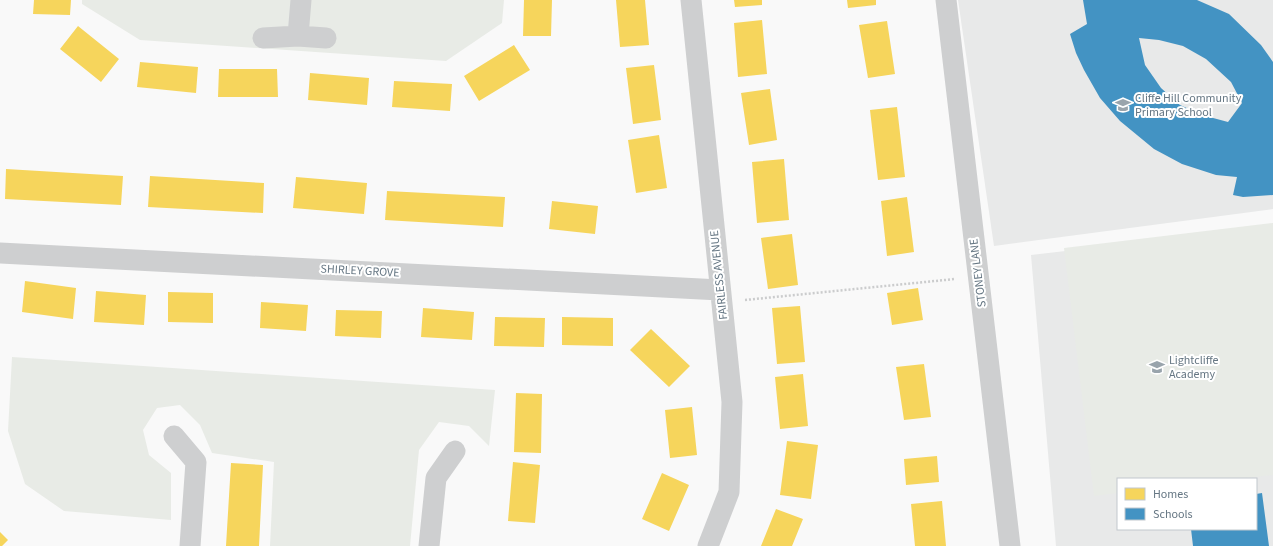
<svg xmlns="http://www.w3.org/2000/svg" width="1273" height="546" font-family="'Source Sans 3',sans-serif">
<style>
.built{fill:#e8e9e9;fill-rule:evenodd}
.green{fill:#e8ebe6}
.homes{fill:#f6d55c}
.schools{fill:#4393c3;fill-rule:evenodd}
.lines{fill:none;stroke-linecap:round;stroke-linejoin:round}
.path{stroke:#cbcccd;stroke-width:2.5;stroke-dasharray:2 2;stroke-linecap:butt}
.minor{stroke:#cecfd0;stroke-width:21}
.labels{text-anchor:middle;dominant-baseline:central;stroke-width:4;stroke-linejoin:round;paint-order:stroke}
.poi-label{font-size:12px;fill:#657683;stroke:#fff;text-anchor:start}
.street-label{font-size:12px;fill:#657683;stroke:#fff}
</style>
<rect width="100%" height="100%" fill="#f9f9f9"/>
<path class="built" d="M958 0H1273V209L994 246Z
M1273 227V546H1056L1031 255ZM1118 479H1256V529H1118Z"/>
<path class="green" d="M82 0H504L502 23 446 61 140 40 82 4Z
M1273 223V475L1236 479H1118V493L1094 496 1064 248Z
M12 357 495 390 489 446 469 426 439 422 419 450 410 546H270L274 462 212 453 200 425 180 405 157 408 143 430 149 455 171 473V520L64 511 25 484 8 431Z"/>
<path class="homes" d="M34 0H71L70 15 33 14Z
M524 0H552L551 36H523Z
M616 0H645L649 45 620 47Z
M734 0H762V5L735 7Z
M847 0H876V5L848 8Z
M762 20 767 74 738 77 734 23Z
M887 21 895 74 868 78 859 25Z
M78 26 119 59 101 82 60 49Z
M514 45 530 70 479 101 464 76Z
M140 62 198 67 196 93 137 87Z
M654 65 661 120 633 124 626 68Z
M219 69H277L278 97H218Z
M310 73 369 78 367 105 308 100Z
M394 81 452 84 450 111 392 107Z
M770 89 777 140 749 145 741 93Z
M897 107 905 177 878 180 870 110Z
M659 135 667 188 636 193 628 140Z
M784 159 789 220 757 223 752 162Z
M6 169 123 176 121 205 5 199Z
M150 176 264 183 263 213 148 207Z
M296 177 367 183 364 214 293 208Z
M387 191 505 197 503 227 385 220Z
M907 197 914 252 887 256 881 201Z
M552 201 598 206 595 234 549 229Z
M792 234 798 285 768 289 761 238Z
M25 281 76 288 73 319 22 312Z
M918 288 923 320 892 325 887 293Z
M96 291 146 295 144 325 94 322Z
M168 292 213 293V323L168 322Z
M261 302 308 305 306 331 260 328Z
M800 306 805 362 777 364 772 308Z
M423 308 474 312 472 340 421 337Z
M336 310 382 311 381 338 335 336Z
M495 317 545 318 544 347 494 346Z
M562 317 613 318V346L562 345Z
M651 329 690 366 669 387 630 350Z
M924 364 931 417 904 420 896 367Z
M803 374 808 426 780 429 775 377Z
M516 393 542 394 541 453 514 452Z
M692 407 697 455 670 458 665 410Z
M787 441 818 445 811 499 780 495Z
M937 456 939 482 906 485 904 459Z
M513 462 540 465 535 523 508 521Z
M231 463 263 465 259 546H226Z
M662 473 689 485 669 531 642 519Z
M942 501 946 546H915L911 504Z
M776 509 803 519 792 546H761Z
M0 532 8 540 2 546H0Z"/>
<path class="schools" d="M1083 0H1197L1229 14 1261 45 1273 62V195L1243 197 1233 195 1237 177 1216 175 1182 164 1154 149 1120 121 1100 98 1084 70 1076 53 1070 34 1087 24ZM1139 38 1159 40 1183 46 1206 59 1231 82 1242 103 1228 122 1202 115 1180 105 1161 88 1145 65Z
M1262 493 1269 546H1193L1191 529H1256V494Z"/>
<g class="lines">
<path class="path" d="M745 300 955 279"/>
<path class="minor" d="M691 0 732 402 729 492 708 546
M946 0 1010 546
M298 36 301 0
M263 38 298 36 326 38
M0 253 720 290
M174 436 196 462 190 546
M429 546 436 478 455 451"/>
</g>
<defs>
<symbol id="school-bare" viewBox="-9 -9 18 18"><path d="M0-5L7-2L0 1L-7-2ZM-4 1L0 2.5L4 1V4Q0 6-4 4Z" fill="#99a4ac" stroke="#fff" stroke-width="2.5" paint-order="stroke"/></symbol>
</defs>
<g fill-rule="evenodd">
<use href="#school-bare" x="1112" y="94" width="22" height="22"/>
<use href="#school-bare" x="1146" y="356" width="22" height="22"/>
</g>
<g class="labels">
<g class="poi-label">
<text x="1135" y="98">Cliffe Hill Community<tspan x="1135" dy="14">Primary School</tspan></text>
<text x="1169" y="360">Lightcliffe<tspan x="1169" dy="14">Academy</tspan></text>
</g>
<g class="street-label">
<text transform="translate(360 271) rotate(3)">SHIRLEY GROVE</text>
<text transform="translate(978 273) rotate(-97)">STONEY LANE</text>
<text transform="translate(719 275) rotate(-96)">FAIRLESS AVENUE</text>
</g>
</g>
<rect x="1117" y="478" width="140" height="52" fill="#ffffff" stroke="#c1c8cd"/>
<rect x="1125" y="488" width="20" height="12" fill="#f6d55c" stroke="#c1c8cd"/>
<text x="1153" y="498" font-size="12" fill="#657683">Homes</text>
<rect x="1125" y="508" width="20" height="12" fill="#4393c3" stroke="#c1c8cd"/>
<text x="1153" y="518" font-size="12" fill="#657683">Schools</text>
</svg>
